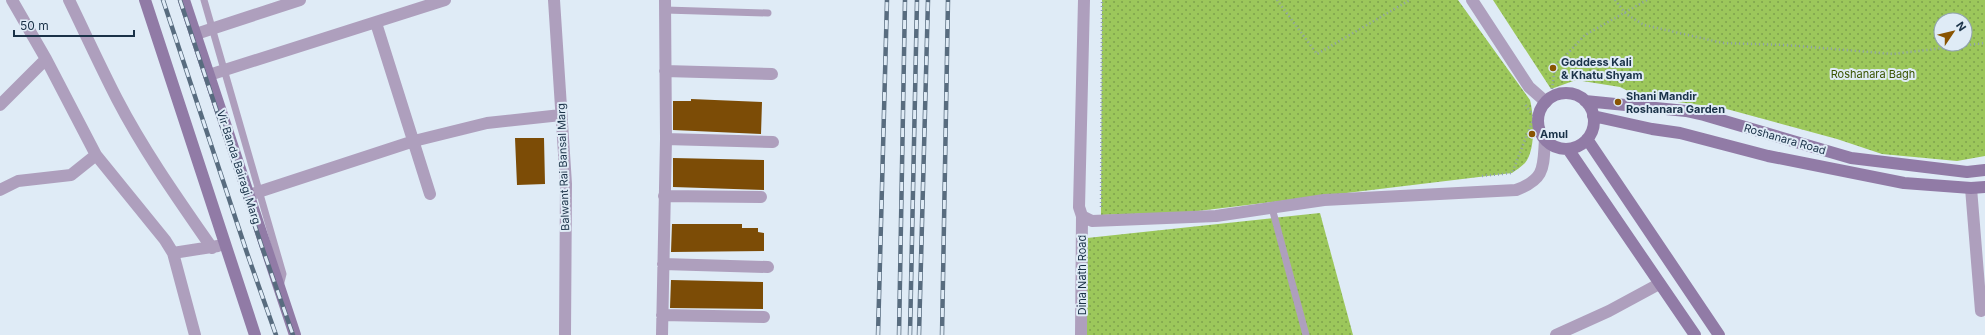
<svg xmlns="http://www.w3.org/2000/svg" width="1985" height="335" font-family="Inter,sans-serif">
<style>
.park{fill:url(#park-dots);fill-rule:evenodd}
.building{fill:#7c4c06}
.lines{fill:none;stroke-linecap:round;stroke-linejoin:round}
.path{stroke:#90a1b0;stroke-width:2.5;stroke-dasharray:1 3;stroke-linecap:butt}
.lane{stroke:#ae9fbd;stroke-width:7}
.street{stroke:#ae9fbd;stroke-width:12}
.secondary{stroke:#917ba6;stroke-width:12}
.rail-casing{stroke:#586c7f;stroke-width:4.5}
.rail{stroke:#dfebf6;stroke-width:3;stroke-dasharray:9;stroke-linecap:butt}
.poi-dot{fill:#895402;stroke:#dfebf6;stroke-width:1.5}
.labels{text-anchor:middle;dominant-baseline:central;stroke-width:4;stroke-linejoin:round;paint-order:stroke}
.poi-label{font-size:11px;font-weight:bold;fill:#1a3248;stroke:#dfebf6;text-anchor:start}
.park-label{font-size:11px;fill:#395301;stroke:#dfebf6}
.street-label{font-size:11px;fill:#1a3248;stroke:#dfebf6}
</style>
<defs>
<pattern id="park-dots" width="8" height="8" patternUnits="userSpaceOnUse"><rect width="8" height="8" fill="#9cc75b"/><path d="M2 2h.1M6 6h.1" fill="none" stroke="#7ea24d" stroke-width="1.8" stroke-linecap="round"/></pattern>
</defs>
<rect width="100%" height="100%" fill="#dfebf6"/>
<path class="park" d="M1102 0H1458L1530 100C1534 116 1536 150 1525 163 1521 167 1516 170 1512 173L1190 212 1101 215Z
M1493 0H1985V156L1957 161 1882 154 1837 139 1723 108 1640 97 1620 87 1576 80 1551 89ZM1941 20H1965V44H1941Z
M1320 213 1353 335H1086L1087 238Z"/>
<path class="building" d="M691 99 762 102 761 134 673 130V101H691Z
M515 138H544L545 184 517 185Z
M673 158 764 160V190L673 187Z
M672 224H742V228H758V232L764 233V251L671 252Z
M671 280 763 282V309L670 308Z"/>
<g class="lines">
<path class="path" d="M1277 0 1317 54 1410 0
M1615 0 1626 14 1644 25 1723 43 1786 45 1893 54 1985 43
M1552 89 1555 67 1585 35 1647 0
M1482 176 1512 173 1534 117 1525 104
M1101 207 1102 0"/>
<path class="lane" d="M204 0 283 274 280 286
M665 10 768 13
M1272 208 1306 335"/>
<path class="street" d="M12 0 46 59 96 155 165 240 173 253 195 335
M69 0C85 33 100 66 117 99 144 151 178 199 212 248
M554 0 566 184 565 335
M1084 0 1079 207 1082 216 1092 221 1216 216 1324 200 1516 190C1546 179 1543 167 1545 139
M1472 0 1529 87 1546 102
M376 23 430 194
M196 34 300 0
M665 71 772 74
M209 75 445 0
M0 105 46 59
M666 139 773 142
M1971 188 1981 311
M0 190 18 181 71 175 96 155
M249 195 414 141 487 123 561 115
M664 196 761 197
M173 253 218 246
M663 264 768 267
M662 315 764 317
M662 335 666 139 665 0
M1081 335 1082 216
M1556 335 1609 311 1659 284"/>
<path class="secondary" d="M145 0 255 335
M184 0 295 335
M1538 121a28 28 0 1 1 56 0a28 28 0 1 1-56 0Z
M1585 101 1686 111 1704 115 1851 158 1967 172 1985 170
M1593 116 1652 129 1680 133 1768 156 1904 183 1971 188 1985 187
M1587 139 1719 335
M1568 149 1695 335"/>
<defs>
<path id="rail" d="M163 0 247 253 276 335
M180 0 262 247 293 335
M878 335 887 0
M899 335 905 0
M910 335 917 0
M919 335 928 0
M942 335 948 0"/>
</defs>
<use href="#rail" class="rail-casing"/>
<use href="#rail" class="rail"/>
</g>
<g class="poi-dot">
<circle cx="1553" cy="68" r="4"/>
<circle cx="1618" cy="102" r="4"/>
<circle cx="1532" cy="134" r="4"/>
</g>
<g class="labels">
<g class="poi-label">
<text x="1561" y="62">Goddess Kali<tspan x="1561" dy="13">&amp; Khatu Shyam</tspan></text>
<text x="1626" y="96">Shani Mandir<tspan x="1626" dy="13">Roshanara Garden</tspan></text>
<text x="1540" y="134">Amul</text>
</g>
<g class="park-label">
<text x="1873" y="74">Roshanara Bagh</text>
</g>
<g class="street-label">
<text transform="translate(1785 139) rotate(16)">Roshanara Road</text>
<text transform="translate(239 167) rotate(72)">Vir Banda Bairagi Marg</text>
<text transform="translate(563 167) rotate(-92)">Balwant Rai Bansal Marg</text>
<text transform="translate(1082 275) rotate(-90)">Dina Nath Road</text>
</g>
</g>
<g transform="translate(1953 32) rotate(55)"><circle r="19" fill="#dfebf6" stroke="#90a1b0"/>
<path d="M0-3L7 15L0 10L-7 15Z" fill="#895402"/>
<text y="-6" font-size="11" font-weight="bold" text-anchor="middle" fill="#1a3248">N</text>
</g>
<path d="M14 30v6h120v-6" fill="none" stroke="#1a3248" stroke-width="2"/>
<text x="20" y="30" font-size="12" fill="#1a3248" stroke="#dfebf6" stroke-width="3" paint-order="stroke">50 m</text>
</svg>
